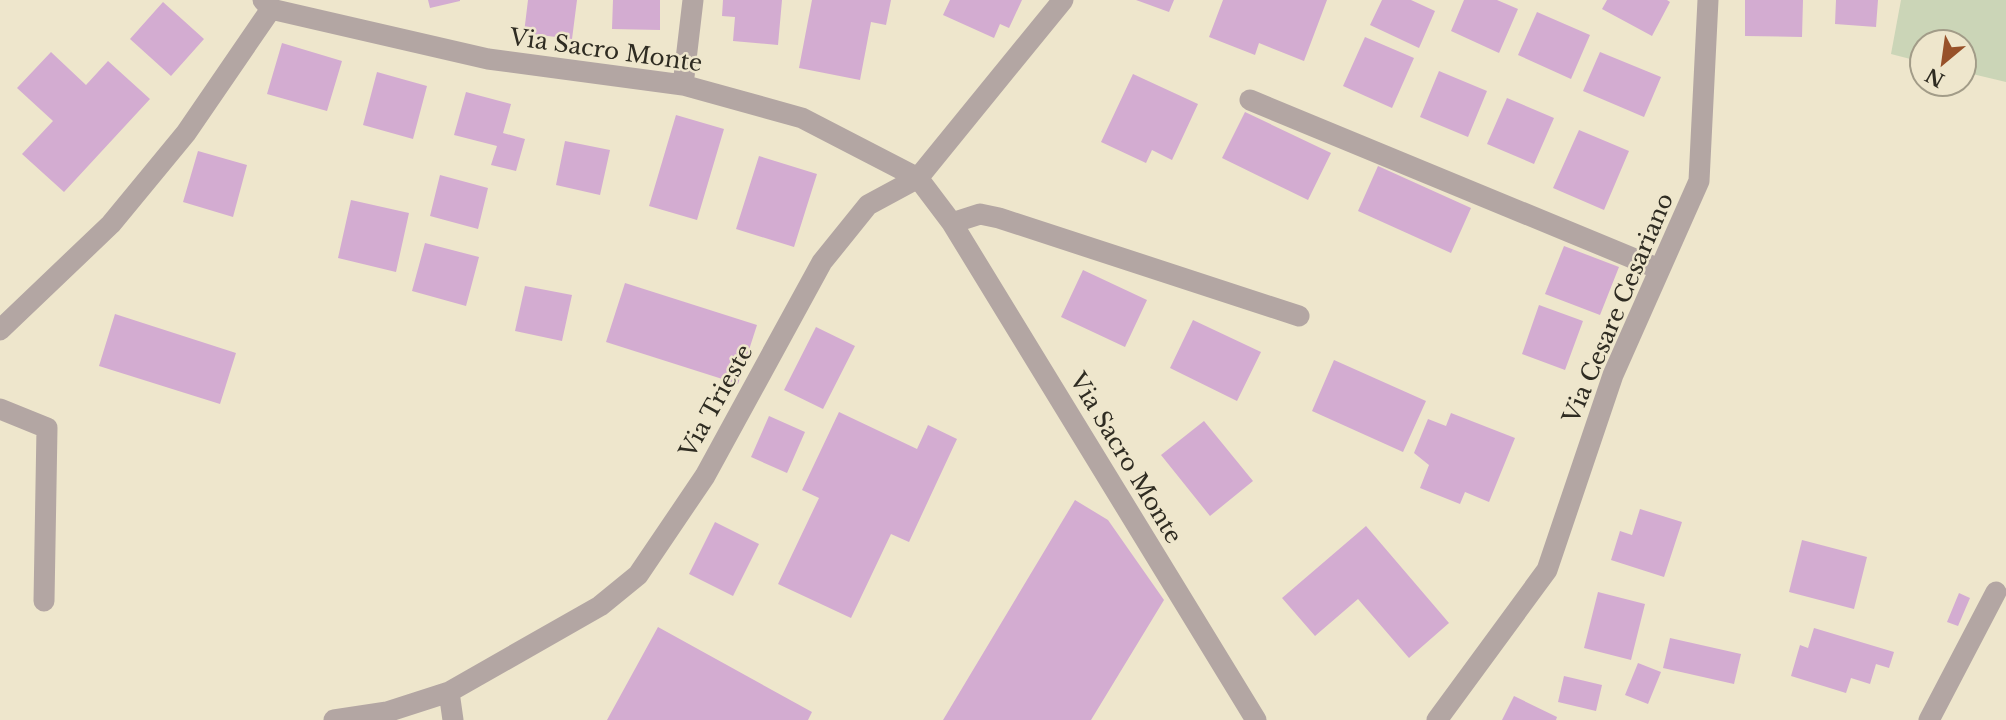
<svg xmlns="http://www.w3.org/2000/svg" width="2006" height="720" font-family="'Libre Baskerville',serif">
<style>
.green{fill:#cbd5b7}
.building{fill:#d3acd1}
.lines{fill:none;stroke-linecap:round;stroke-linejoin:round}
.minor{stroke:#b3a6a3;stroke-width:21}
.labels{text-anchor:middle;dominant-baseline:central;stroke-width:5;stroke-linejoin:round;paint-order:stroke}
.street-label{font-size:23px;fill:#2f2c22;stroke:#eee6cc}
</style>
<rect width="100%" height="100%" fill="#eee6cc"/>
<path class="green" d="M1901 0H2006V82L1964 72V42H1922V62L1891 54Z"/>
<path class="building" d="M428 0H460V1L430 8Z
M528 0H577L572 39 524 33Z
M613 0H660V30L612 29Z
M723 0H782L778 45 733 41 735 17 722 16Z
M812 0H891L886 25 871 22 860 80 799 68Z
M950 0H1022L1009 28 1000 24 994 38 943 15Z
M1136 0H1174L1169 12Z
M1223 0H1327L1304 61 1259 43 1255 55 1209 37Z
M1382 0H1411L1435 11 1419 48 1370 25Z
M1464 0H1497L1518 9 1499 53 1451 31Z
M1607 0H1667L1670 2 1652 36 1602 9Z
M1745 0H1803L1802 37 1745 36Z
M1836 0H1878L1876 27 1835 24Z
M163 2 204 39 171 76 130 39Z
M1537 12 1590 35 1571 79 1518 55Z
M1365 37 1414 58 1392 108 1343 86Z
M282 43 342 61 327 111 267 94Z
M51 52 86 85 108 61 150 99 64 192 22 154 53 121 17 88Z
M1600 52 1661 77 1644 117 1583 91Z
M1439 71 1487 91 1468 137 1420 117Z
M377 72 427 86 413 139 363 125Z
M1133 74 1198 104 1172 160 1152 150 1146 163 1101 142Z
M466 92 511 104 503 133 525 139 516 171 491 165 497 146 454 135Z
M1507 98 1554 118 1534 164 1487 144Z
M1245 112 1331 153 1308 200 1222 158Z
M676 115 724 129 697 220 649 206Z
M1579 130 1629 151 1604 210 1553 188Z
M565 141 610 150 600 195 556 185Z
M198 151 247 165 233 217 183 202Z
M759 156 817 174 794 247 736 229Z
M1378 166 1471 208 1451 253 1358 211Z
M440 175 488 188 478 229 430 216Z
M351 200 409 213 396 272 338 258Z
M425 243 479 257 466 306 412 291Z
M1564 246 1619 267 1600 315 1545 294Z
M1083 270 1147 300 1125 347 1061 317Z
M625 283 757 325 738 384 606 342Z
M525 286 572 295 562 341 515 331Z
M1539 305 1583 321 1565 370 1522 354Z
M115 314 236 353 220 404 99 366Z
M1193 320 1261 352 1237 401 1170 368Z
M816 327 855 346 823 409 784 390Z
M1334 360 1426 401 1403 452 1312 411Z
M839 412 917 449 928 425 957 439 909 542 891 534 851 618 778 584 819 498 802 490Z
M1451 413 1515 438 1489 502 1465 492 1460 504 1420 488 1429 465 1414 453 1428 419 1446 426Z
M769 416 805 432 787 473 751 457Z
M1204 421 1253 481 1210 516 1161 455Z
M1075 500 1108 520 1164 600 1091 720H943Z
M1640 509 1682 522 1664 577 1611 560 1620 531 1632 535Z
M715 522 759 544 733 596 689 574Z
M1366 526 1449 623 1409 658 1358 599 1315 636 1282 598Z
M1802 540 1867 557 1854 609 1789 592Z
M1598 592 1645 604 1631 660 1584 648Z
M1959 593 1970 598 1958 626 1947 622Z
M658 627 812 712 808 720H607Z
M1814 628 1894 652 1889 668 1876 664 1870 684 1851 678 1846 693 1791 676 1800 645 1808 648Z
M1670 638 1741 654 1734 684 1663 668Z
M1638 663 1661 672 1648 704 1625 695Z
M1564 676 1602 685 1596 711 1558 702Z
M1514 696 1557 717 1556 720H1502Z"/>
<g class="lines">
<path class="minor" d="M263 0 271 9 488 59 683 85 802 118 918 178 952 223 1256 720
M683 85 693 0
M1250 100 1659 269
M952 223 980 214 999 218 1299 316
M0 330 111 224 186 133 271 9
M0 409 47 428 44 601
M449 692 453 720
M334 720 387 712 449 692 600 606 638 575 705 476 822 262 868 205 918 178 1063 0
M1437 720 1547 570 1613 375 1699 181 1708 0
M1929 720 1996 592"/>
</g>
<g class="labels">
<g class="street-label">
<text transform="translate(606 50) rotate(8)">Via Sacro Monte</text>
<text transform="translate(1618 308) rotate(-67)">Via Cesare Cesariano</text>
<text transform="translate(716 401) rotate(-61)">Via Trieste</text>
<text transform="translate(1126 458) rotate(59)">Via Sacro Monte</text>
</g>
</g>
<g transform="translate(1943 63) rotate(209)"><circle r="33" fill="#eee6cc" stroke="#a29c88" stroke-width="2"/>
<path d="M0-5L12 26L0 18L-12 26Z" fill="#975129"/>
<text y="-10" font-size="19" font-weight="bold" text-anchor="middle" fill="#2f2c22">N</text>
</g>
</svg>
